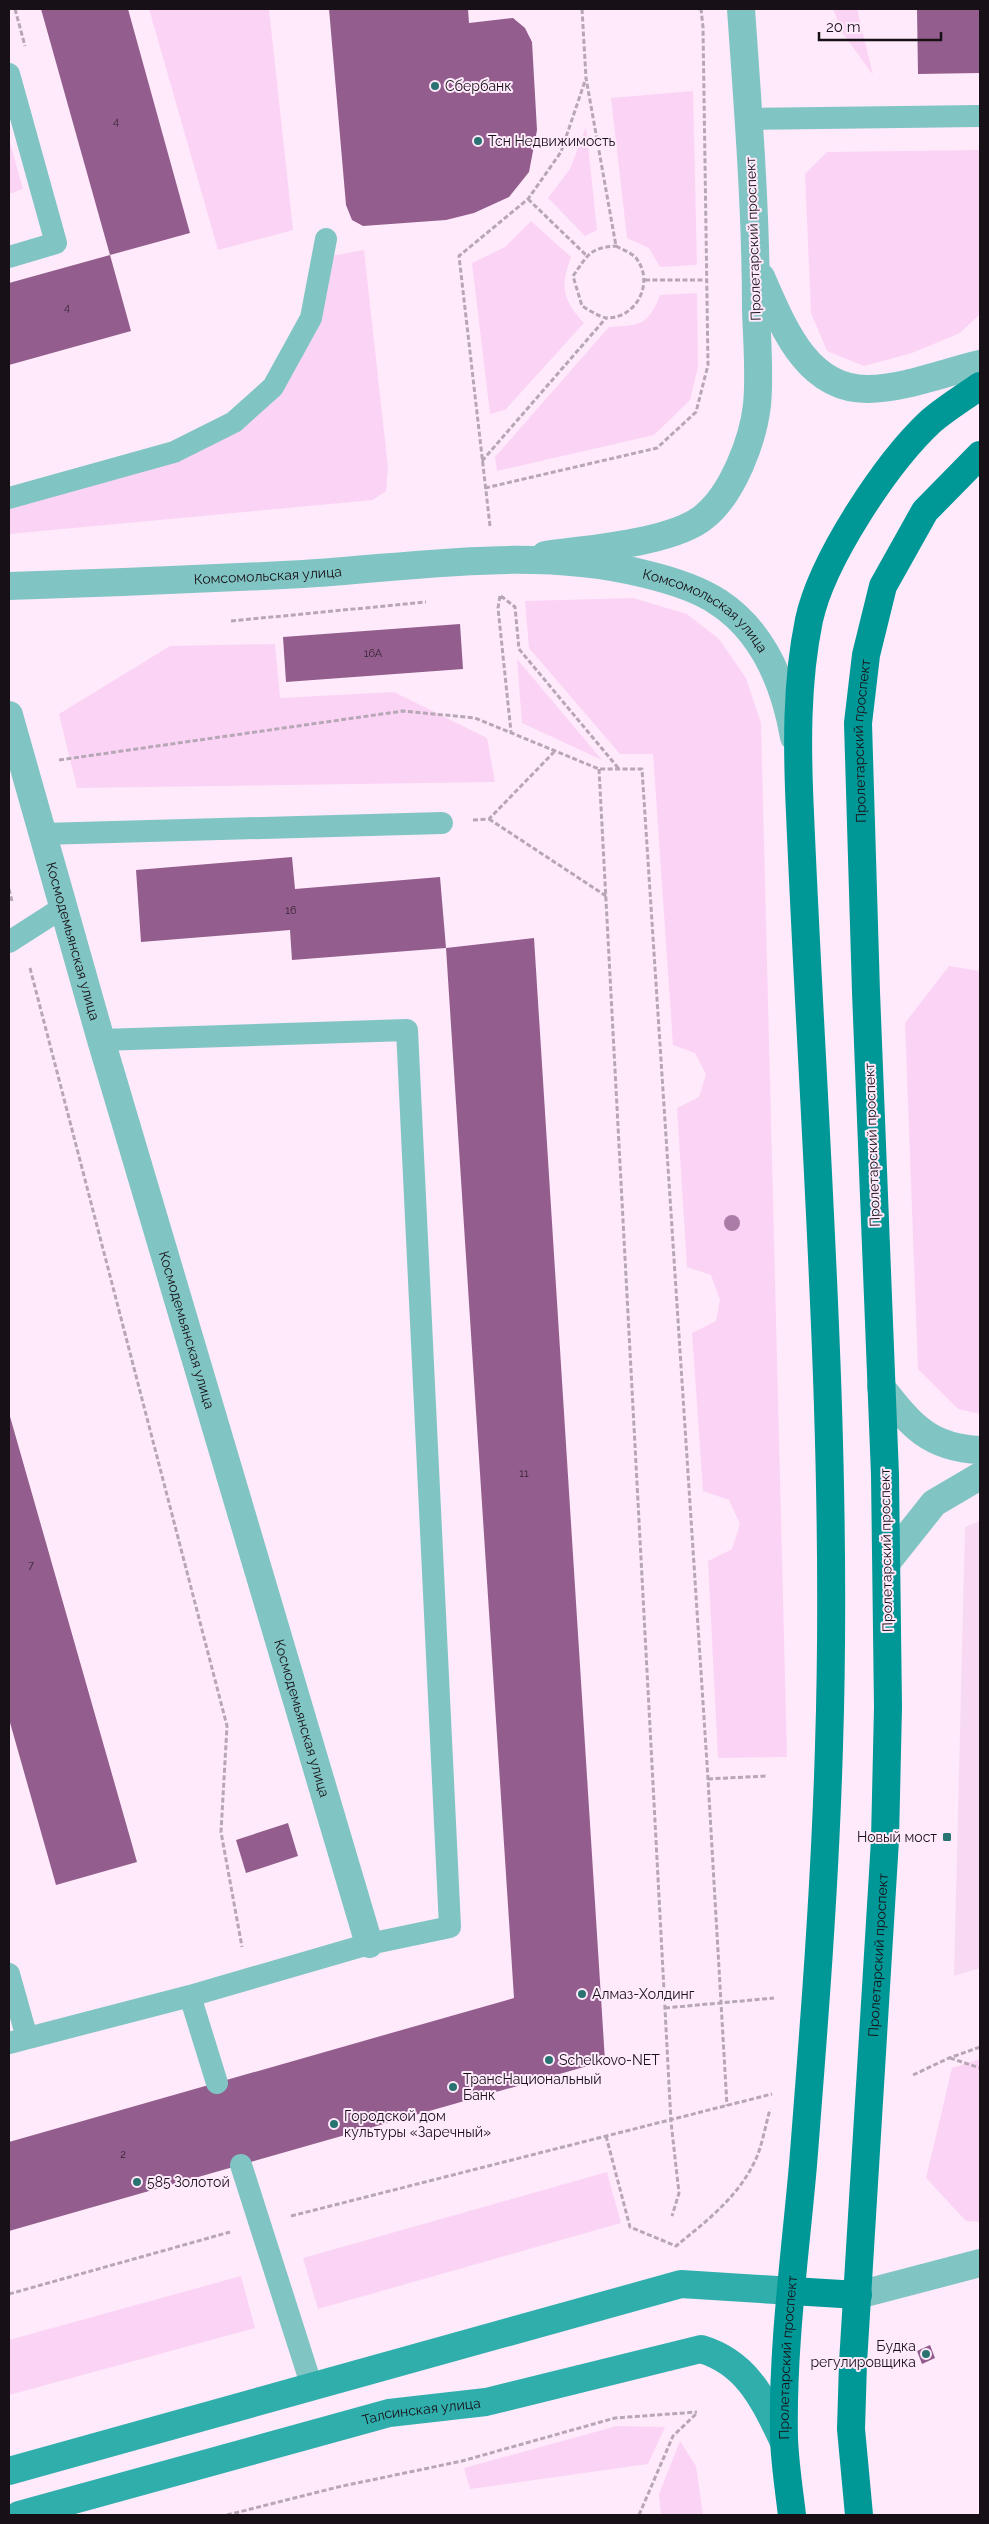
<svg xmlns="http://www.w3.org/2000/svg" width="989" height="2524" font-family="Raleway,sans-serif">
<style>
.built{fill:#f8d9f3}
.green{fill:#fbd4f5}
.building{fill:#935e8d}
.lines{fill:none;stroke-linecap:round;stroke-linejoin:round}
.path{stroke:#b7a7b5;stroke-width:3;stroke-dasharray:5 2.5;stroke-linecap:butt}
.service{stroke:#80c5c3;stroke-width:22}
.minor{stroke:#80c5c3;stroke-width:28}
.tertiary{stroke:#80c5c3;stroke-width:28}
.secondary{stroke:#30aeac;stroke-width:28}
.primary{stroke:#009897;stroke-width:28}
.tree{fill:#aa7ca6}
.poi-dot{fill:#297372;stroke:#feeafb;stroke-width:2}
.labels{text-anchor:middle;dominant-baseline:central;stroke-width:4;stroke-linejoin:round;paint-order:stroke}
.number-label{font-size:11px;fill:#372434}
.poi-label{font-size:14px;fill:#181017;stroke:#feeafb;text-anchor:start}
.street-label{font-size:14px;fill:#181017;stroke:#feeafb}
</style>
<rect width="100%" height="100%" fill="#feeafb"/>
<path class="built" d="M980 1521V1968L954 1976 965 1527Z"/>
<path class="green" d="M149 9H269L293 230 218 250Z
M833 9H857L873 75 842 32Z
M693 91 697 265 660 267 649 248 627 238 611 98Z
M586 127 597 230 585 236 548 198 570 169Z
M9 139 23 189 9 194Z
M980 150V314L960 333 912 353 864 366 827 351 811 313 805 174 827 152Z
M531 221 571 257C560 287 562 299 584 323L505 410 490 414 472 263 505 247Z
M364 250 388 468 386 491 373 500 9 534V508L175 458 282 392 331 256Z
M697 293 698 367 690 400 654 435 497 471 495 457 609 327C640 325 648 326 660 295Z
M633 598 687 614 719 639 746 678 761 723 787 1757 718 1758 708 1561 732 1549 740 1524 729 1500 703 1491 692 1333 716 1321 720 1300 711 1275 687 1267 677 1108 699 1097 706 1074 695 1053 673 1045 653 754H620L529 648 525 601Z
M275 644 280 698 394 692 487 738 495 782 77 788 59 714 170 646Z
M517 659 602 760 522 723Z
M949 966 980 971V1414L958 1409 918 1369 905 1023Z
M980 2059V2222L966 2221 926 2178 952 2068Z
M607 2172 621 2223 318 2309 303 2258Z
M241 2276 255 2328 9 2395V2340Z
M617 2426 665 2427 648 2464 470 2489 464 2468Z
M680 2441 696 2466 703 2515H661L659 2494Z"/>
<path class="building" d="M41 9H128L190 233 110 255Z
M329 9H468L469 23 513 18 525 28 532 42 537 130 529 172 509 197 474 213 446 220 363 226 352 220 346 205Z
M917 9H980V73L918 74Z
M110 255 131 331 9 365V283Z
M460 624 463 669 286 682 283 637Z
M292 857 295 889 440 877 446 948 292 960 290 930 141 942 136 870Z
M534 938 605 2061 9 2231V2142L514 1998 446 948Z
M9 1413 137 1862 56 1885 9 1719Z
M288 1823 298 1856 246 1873 236 1840Z
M930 2345 935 2358 922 2364 917 2351Z"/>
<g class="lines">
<path class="path" d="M15 9 25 46
M582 9 586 78 616 246
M528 199 587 256
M616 246C621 249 632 253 636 258 655 282 637 318 607 318 599 317 589 310 582 306L573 276C588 255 589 248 616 246Z
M645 280H708
M482 461 606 318
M485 488 657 448 696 412 708 365 703 27 701 9
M490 526 459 256 528 199 561 152 586 78
M500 596 498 608 511 732
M501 596 515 607 519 649 619 769
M231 621 426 602
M59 760 403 711 475 718 599 769H642L708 1779 727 2106
M599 769 671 2122 679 2193 672 2216
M489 819 606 896
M473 820 489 819 554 752
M9 889 12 901
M30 968 227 1726 221 1832 242 1947
M708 1779 767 1776
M665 2008 774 1998
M950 2058 980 2068
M913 2075 949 2058 980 2047
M606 2136 630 2227 676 2246C708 2220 742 2194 758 2154 763 2140 766 2124 770 2109
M291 2216 772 2094
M9 2294 230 2232
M227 2515 338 2487 462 2461 615 2418 697 2412
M639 2515 673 2436 697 2413"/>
<path class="service" d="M9 74 56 243 9 257
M747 119 980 116
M9 498 174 452 234 422 273 387 311 318 326 239
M42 834 442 823
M9 942 62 908
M9 1974 27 2038
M190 1996 217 2083
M9 2043 190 1996 369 1944 450 1927 407 1030 101 1040
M241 2165 312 2387"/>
<g class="minor">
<path d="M761 277C782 324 806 390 868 389 903 389 946 372 980 364"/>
<path d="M545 555C587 549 674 543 705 516 733 493 753 440 757 405 760 375 757 341 756 311 756 210 748 109 741 9"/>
<path id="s1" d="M9 715 101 1040 369 1944"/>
<path d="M881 1387C911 1425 929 1448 980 1450"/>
<path d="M887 1562 934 1503 980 1476"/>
</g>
<g class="tertiary">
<path id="s2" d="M9 586C107 583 205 579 303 574 416 567 533 546 645 574 670 580 697 588 718 602 764 632 785 686 794 737"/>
<path d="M858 2295 980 2263"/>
</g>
<g class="secondary">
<path d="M9 2471 681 2284 792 2291"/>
<path id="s3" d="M19 2515 389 2413 486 2402 701 2349C748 2363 764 2401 784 2442"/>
</g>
<g class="primary">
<path d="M792 2291 858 2295"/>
<path id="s4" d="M792 2515C789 2490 785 2464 784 2439 782 2348 795 2256 803 2165 814 2026 825 1886 829 1746 839 1435 813 1124 800 813 797 749 796 683 809 620 822 560 886 463 931 421 946 408 964 397 980 386"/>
<path id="s5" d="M859 2515 851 2429 853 2363 885 1840 888 1707 885 1475 866 992 858 723 866 655 883 586 925 511 980 455"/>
</g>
</g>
<circle class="tree" cx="732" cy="1223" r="8"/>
<g class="poi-dot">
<circle cx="435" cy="86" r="5"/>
<circle cx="478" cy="141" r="5"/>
<rect x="942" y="1832" width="10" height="10" rx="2.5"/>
<circle cx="582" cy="1994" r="5"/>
<circle cx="549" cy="2060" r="5"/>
<circle cx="453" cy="2087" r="5"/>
<circle cx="334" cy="2124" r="5"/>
<circle cx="137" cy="2182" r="5"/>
<circle cx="926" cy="2354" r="5"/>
</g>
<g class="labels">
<g class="number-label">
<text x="116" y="121">4</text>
<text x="67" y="307">4</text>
<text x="373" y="653">16А</text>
<text x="291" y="910">16</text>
<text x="524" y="1473">11</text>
<text x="31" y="1565">7</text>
<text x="123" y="2154">2</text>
</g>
<g class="poi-label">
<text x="445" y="86">Сбербанк</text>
<text x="488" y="141">Тсн Недвижимость</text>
<text x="937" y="1837" text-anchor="end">Новый мост</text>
<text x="592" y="1994">Алмаз-Холдинг</text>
<text x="559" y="2060">Schelkovo-NET</text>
<text x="463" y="2079">ТрансНациональный<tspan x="463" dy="16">Банк</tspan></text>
<text x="344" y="2116">Городской дом<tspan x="344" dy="16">культуры «Заречный»</tspan></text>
<text x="147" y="2182">585 Золотой</text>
<text x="916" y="2346" text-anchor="end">Будка<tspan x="916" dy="16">регулировщика</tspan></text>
</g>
<g class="street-label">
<text transform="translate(753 239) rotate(-92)">Пролетарский проспект</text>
<text stroke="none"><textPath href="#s2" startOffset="259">Комсомольская улица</textPath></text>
<text stroke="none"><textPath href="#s2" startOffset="710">Комсомольская улица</textPath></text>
<text stroke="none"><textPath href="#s5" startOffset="1776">Пролетарский проспект</textPath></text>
<text stroke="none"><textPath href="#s1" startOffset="235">Космодемьянская улица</textPath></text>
<text transform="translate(872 1145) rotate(-92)">Пролетарский проспект</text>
<text stroke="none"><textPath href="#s1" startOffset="640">Космодемьянская улица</textPath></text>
<text transform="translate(886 1550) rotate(-91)">Пролетарский проспект</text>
<text stroke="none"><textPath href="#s1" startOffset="1045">Космодемьянская улица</textPath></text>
<text stroke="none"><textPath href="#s5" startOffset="561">Пролетарский проспект</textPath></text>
<text stroke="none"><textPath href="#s4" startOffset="158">Пролетарский проспект</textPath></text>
<text stroke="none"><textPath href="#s3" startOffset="416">Талсинская улица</textPath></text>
</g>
</g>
<rect width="989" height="2524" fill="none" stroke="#181017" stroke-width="20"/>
<path d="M819 32v8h122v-8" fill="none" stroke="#181017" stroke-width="2.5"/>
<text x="826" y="32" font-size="15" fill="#181017" stroke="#feeafb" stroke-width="4" paint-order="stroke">20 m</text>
</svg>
